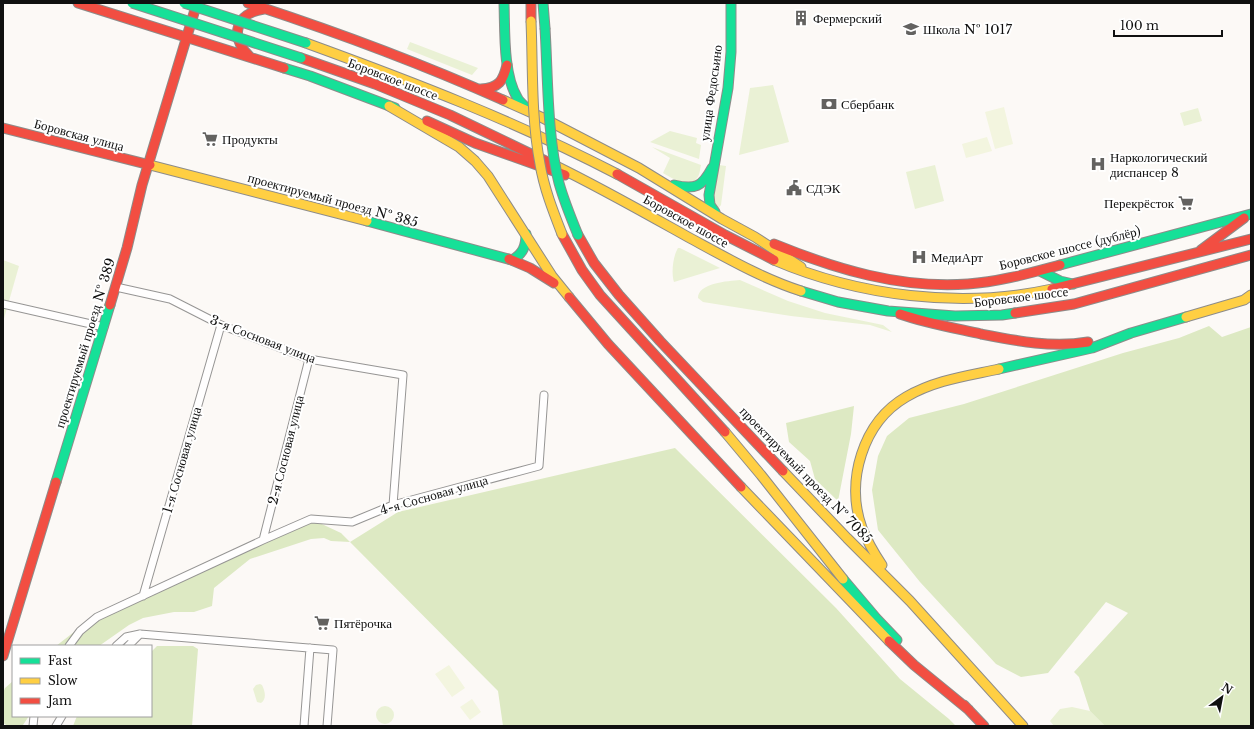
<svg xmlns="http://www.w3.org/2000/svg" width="1254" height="729" font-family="'Libre Baskerville',serif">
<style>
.green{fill:#eaf1d5}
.forest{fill:#dde9c3}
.pitch{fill:#f3f5df}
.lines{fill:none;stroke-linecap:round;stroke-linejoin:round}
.street-casing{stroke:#969594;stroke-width:9}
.fast-casing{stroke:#8d8c8a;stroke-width:11}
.slow-casing{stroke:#8d8c8a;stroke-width:11}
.jam-casing{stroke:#8d8c8a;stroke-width:11}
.street{stroke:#fffefe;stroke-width:7}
.fast{stroke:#16e098;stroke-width:9}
.slow{stroke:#ffcf43;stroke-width:9}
.jam{stroke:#f24e42;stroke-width:9}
.fast-bridge-casing{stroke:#8d8c8a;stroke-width:11;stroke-linecap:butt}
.slow-bridge-casing{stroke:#8d8c8a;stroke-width:11;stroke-linecap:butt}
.fast-bridge{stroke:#16e098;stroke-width:9}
.slow-bridge{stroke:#ffcf43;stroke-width:9}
.labels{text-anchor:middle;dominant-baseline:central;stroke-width:4;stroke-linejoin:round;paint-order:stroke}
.poi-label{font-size:13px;fill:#101010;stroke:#fff;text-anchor:start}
.street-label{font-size:13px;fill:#101010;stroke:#fff}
</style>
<rect width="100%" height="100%" fill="#fcf9f6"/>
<path class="green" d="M410 42 418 45 478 68 472 75 407 49Z
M773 85 789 142 739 155 750 88Z
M1198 108 1202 121 1184 126 1180 113Z
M670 131 697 138 696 143 701 145 699 159 650 142Z
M652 147 701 165C700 169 700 175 697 178 689 190 672 178 663 173L670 158Z
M719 165 726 166 721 205 718 209 713 201Z
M935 165 944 201 915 209 906 172Z
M678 248H680L720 268 674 282C671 273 673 256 678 248Z
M3 260 19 266 3 322Z
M740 280 788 301 825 313 883 325 892 332 870 325 791 316 703 302 698 298C698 283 728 281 740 280Z
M260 684 262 685C265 691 267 699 261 703L257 702 253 689 256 685Z
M376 715a9 9 0 1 1 18 0a9 9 0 1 1-18 0Z
M1072 707 1090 711 1105 726H1054L1050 721 1060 709Z"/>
<path class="forest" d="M1209 326 1222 337 1251 327V726H1105L1090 711 1079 677 1074 672 1128 613 1106 602 1048 673 1021 677 996 664 920 582 878 530 872 490 878 456 887 436 909 418 964 404 1123 353 1179 338Z
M854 406 851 434 838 501 815 479 810 461 789 442 786 423Z
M675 448 836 608 900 679 949 719 956 726H503L498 691 350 542 331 541 324 538 311 539 250 559 214 588 212 606 194 612H174L143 618 129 625 99 646H56L74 632 254 543 311 519 341 533 350 542 398 512Z
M157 646H193L198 649 192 726H73L77 716H151V652Z
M13 681V716H29L23 725 8 726 3 723V693L5 688Z"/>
<path class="pitch" d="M1004 107 1013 144 995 149 985 112Z
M987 137 992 151 966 158 962 144Z
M449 665 465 688 452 697 435 674Z
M472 699 481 712 470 720 460 707Z"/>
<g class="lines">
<defs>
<path id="street" d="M116 287 170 299 221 325 309 359 403 375 393 505
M3 304 104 327
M263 540 309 359
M143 596 221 325
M69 646 80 631 97 617 263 540 311 519 352 522 393 505 539 466 544 395
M116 646 126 637 140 634 333 650 327 726
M128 646 140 634
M33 726 34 716
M56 726 62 716
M304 726 310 648"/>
<path id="fast" d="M504 3C505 30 503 74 517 97 519 102 524 105 527 109
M543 3 545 28
M284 68 310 76 395 108
M674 185C695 190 702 187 712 168
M715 212 710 205 709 195 728 88 731 52V3
M367 221 512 260C523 254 526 246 526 234
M1060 265 1251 214
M1040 271 1060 281 1073 284
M801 291 838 302 888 311 955 316 1002 315 1015 313
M999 369 1092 348 1131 333 1186 317
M56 482 110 305
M843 579 876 618 897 640"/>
<path id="slow" d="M306 43C413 82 515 121 617 174
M503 100 541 117 639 168 722 219 755 237 801 267
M389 106 459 147 475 161 488 176 552 276 569 297
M150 165 367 221
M556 166C601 188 645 213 688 237 725 257 761 278 801 291
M774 260C858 296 961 309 1052 289
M1186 317 1244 300 1251 295
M725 432 761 475 843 579
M783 471 847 538 910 601 1023 726
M741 487 889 641
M882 565C874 553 867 541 862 528 845 481 863 422 906 397 935 380 967 376 999 369"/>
<path id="jam" d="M78 3 284 68
M248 3C334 31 420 63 503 100
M531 3V21
M249 56C229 36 236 13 264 9
M301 58 375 84 450 115 556 166
M481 89C499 88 503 81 507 65
M427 121 475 143 565 175
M3 128 150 165
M617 174 725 235 774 260
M562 234 582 270 600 295 725 432
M578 235 594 263 619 295 660 341 783 471
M774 244C835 269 901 289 968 284 999 282 1030 273 1060 265
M1201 250 1244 218
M509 259 530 268 554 283
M1052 289 1251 239
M569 297 608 344 741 487
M110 305 127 248 142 185 197 3
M1015 313 1074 304 1251 255
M900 314C926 323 954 328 981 334 1017 341 1052 348 1088 342
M889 641 914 665 969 710
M3 656 56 482
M964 705 984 726"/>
</defs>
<use href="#street" class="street-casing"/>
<use href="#fast" class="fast-casing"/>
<use href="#slow" class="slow-casing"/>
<use href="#jam" class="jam-casing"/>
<use href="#street" class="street"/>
<use href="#fast" class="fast"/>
<use href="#slow" class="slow"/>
<use href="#jam" class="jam"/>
<defs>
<path id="fast-bridge" d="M132 3 301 58
M184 3 306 43
M545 28C548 77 547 136 559 183 564 201 571 218 578 235"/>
<path id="slow-bridge" d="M531 21C533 68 531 117 540 164 544 188 553 211 562 234"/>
</defs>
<use href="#fast-bridge" class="fast-bridge-casing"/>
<use href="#slow-bridge" class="slow-bridge-casing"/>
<use href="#fast-bridge" class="fast-bridge"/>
<use href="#slow-bridge" class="slow-bridge"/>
</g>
<defs>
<symbol id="building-bare" viewBox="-9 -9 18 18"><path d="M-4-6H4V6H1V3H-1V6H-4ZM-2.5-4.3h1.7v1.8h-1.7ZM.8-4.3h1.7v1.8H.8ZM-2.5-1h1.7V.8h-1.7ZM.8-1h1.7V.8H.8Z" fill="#636260" stroke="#fff" stroke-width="2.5" paint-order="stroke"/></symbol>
<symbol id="school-bare" viewBox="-9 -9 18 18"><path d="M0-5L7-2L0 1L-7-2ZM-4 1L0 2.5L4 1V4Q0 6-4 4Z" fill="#636260" stroke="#fff" stroke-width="2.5" paint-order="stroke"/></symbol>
<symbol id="bank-bare" viewBox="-9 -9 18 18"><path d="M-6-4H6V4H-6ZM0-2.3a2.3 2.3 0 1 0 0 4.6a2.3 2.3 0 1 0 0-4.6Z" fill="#636260" stroke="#fff" stroke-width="2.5" paint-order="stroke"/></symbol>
<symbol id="supermarket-bare" viewBox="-9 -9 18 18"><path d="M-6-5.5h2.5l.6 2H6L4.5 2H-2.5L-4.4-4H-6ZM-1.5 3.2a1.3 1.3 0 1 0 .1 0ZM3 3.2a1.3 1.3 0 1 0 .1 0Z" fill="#636260" stroke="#fff" stroke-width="2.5" paint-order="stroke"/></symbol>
<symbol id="hospital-bare" viewBox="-9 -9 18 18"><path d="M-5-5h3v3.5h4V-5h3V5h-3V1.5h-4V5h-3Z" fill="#636260" stroke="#fff" stroke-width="2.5" paint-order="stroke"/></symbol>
<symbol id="civic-bare" viewBox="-9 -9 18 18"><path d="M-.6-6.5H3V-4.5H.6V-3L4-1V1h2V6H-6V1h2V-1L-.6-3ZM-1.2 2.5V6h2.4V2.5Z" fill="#636260" stroke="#fff" stroke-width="2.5" paint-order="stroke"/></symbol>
</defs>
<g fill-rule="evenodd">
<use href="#building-bare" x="790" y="7" width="22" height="22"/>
<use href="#school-bare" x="900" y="18" width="22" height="22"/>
<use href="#bank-bare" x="818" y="93" width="22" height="22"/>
<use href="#supermarket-bare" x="199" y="128" width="22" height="22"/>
<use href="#hospital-bare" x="1087" y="153" width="22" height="22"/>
<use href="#civic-bare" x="783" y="177" width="22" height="22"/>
<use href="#supermarket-bare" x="1175" y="192" width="22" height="22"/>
<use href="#hospital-bare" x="908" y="246" width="22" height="22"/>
<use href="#supermarket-bare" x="311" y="612" width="22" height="22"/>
</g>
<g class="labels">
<g class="poi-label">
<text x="813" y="18">Фермерский</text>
<text x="923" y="29">Школа № 1017</text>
<text x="841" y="104">Сбербанк</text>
<text x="222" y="139">Продукты</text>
<text x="1110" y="157">Наркологический<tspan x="1110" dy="15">диспансер 8</tspan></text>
<text x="806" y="188">СДЭК</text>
<text x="1174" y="203" text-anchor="end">Перекрёсток</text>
<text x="931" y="257">МедиАрт</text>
<text x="334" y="623">Пятёрочка</text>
</g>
<g class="street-label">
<text transform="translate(393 79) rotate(21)">Боровское шоссе</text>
<text transform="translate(711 93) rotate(-82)">улица Федосьино</text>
<text transform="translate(79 135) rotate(15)">Боровская улица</text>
<text transform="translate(333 200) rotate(15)">проектируемый проезд № 385</text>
<text transform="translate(686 221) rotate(29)">Боровское шоссе</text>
<text transform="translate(1070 248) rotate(-14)">Боровское шоссе (дублёр)</text>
<text transform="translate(1021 297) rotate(-7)">Боровское шоссе</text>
<text transform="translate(263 339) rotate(21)">3-я Сосновая улица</text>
<text transform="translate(85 343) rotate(-73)">проектируемый проезд № 389</text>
<text transform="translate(286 450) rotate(-76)">2-я Сосновая улица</text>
<text transform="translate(182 460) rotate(-74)">1-я Сосновая улица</text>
<text transform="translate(806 475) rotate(46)">проектируемый проезд № 7085</text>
<text transform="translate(434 495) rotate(-16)">4-я Сосновая улица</text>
</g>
</g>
<rect width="1254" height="729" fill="none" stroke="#101010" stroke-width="8"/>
<rect x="12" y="645" width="140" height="72" fill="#ffffff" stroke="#9f9f9f"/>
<rect x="20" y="658" width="20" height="6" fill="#16e098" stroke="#9f9f9f"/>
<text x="48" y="665" font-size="12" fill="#101010">Fast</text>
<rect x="20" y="678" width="20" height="6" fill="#ffcf43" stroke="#9f9f9f"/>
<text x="48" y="685" font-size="12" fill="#101010">Slow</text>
<rect x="20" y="698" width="20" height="6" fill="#f24e42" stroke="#9f9f9f"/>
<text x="48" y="705" font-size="12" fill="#101010">Jam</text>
<g transform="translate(1222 697) rotate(32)" stroke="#ffffff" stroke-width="3" paint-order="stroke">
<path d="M0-3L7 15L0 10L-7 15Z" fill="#101010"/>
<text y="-6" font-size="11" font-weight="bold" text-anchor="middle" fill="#101010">N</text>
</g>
<path d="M1114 30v6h108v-6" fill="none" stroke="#101010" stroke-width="2"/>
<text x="1120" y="30" font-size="12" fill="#101010" stroke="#ffffff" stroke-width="3" paint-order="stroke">100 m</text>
</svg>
